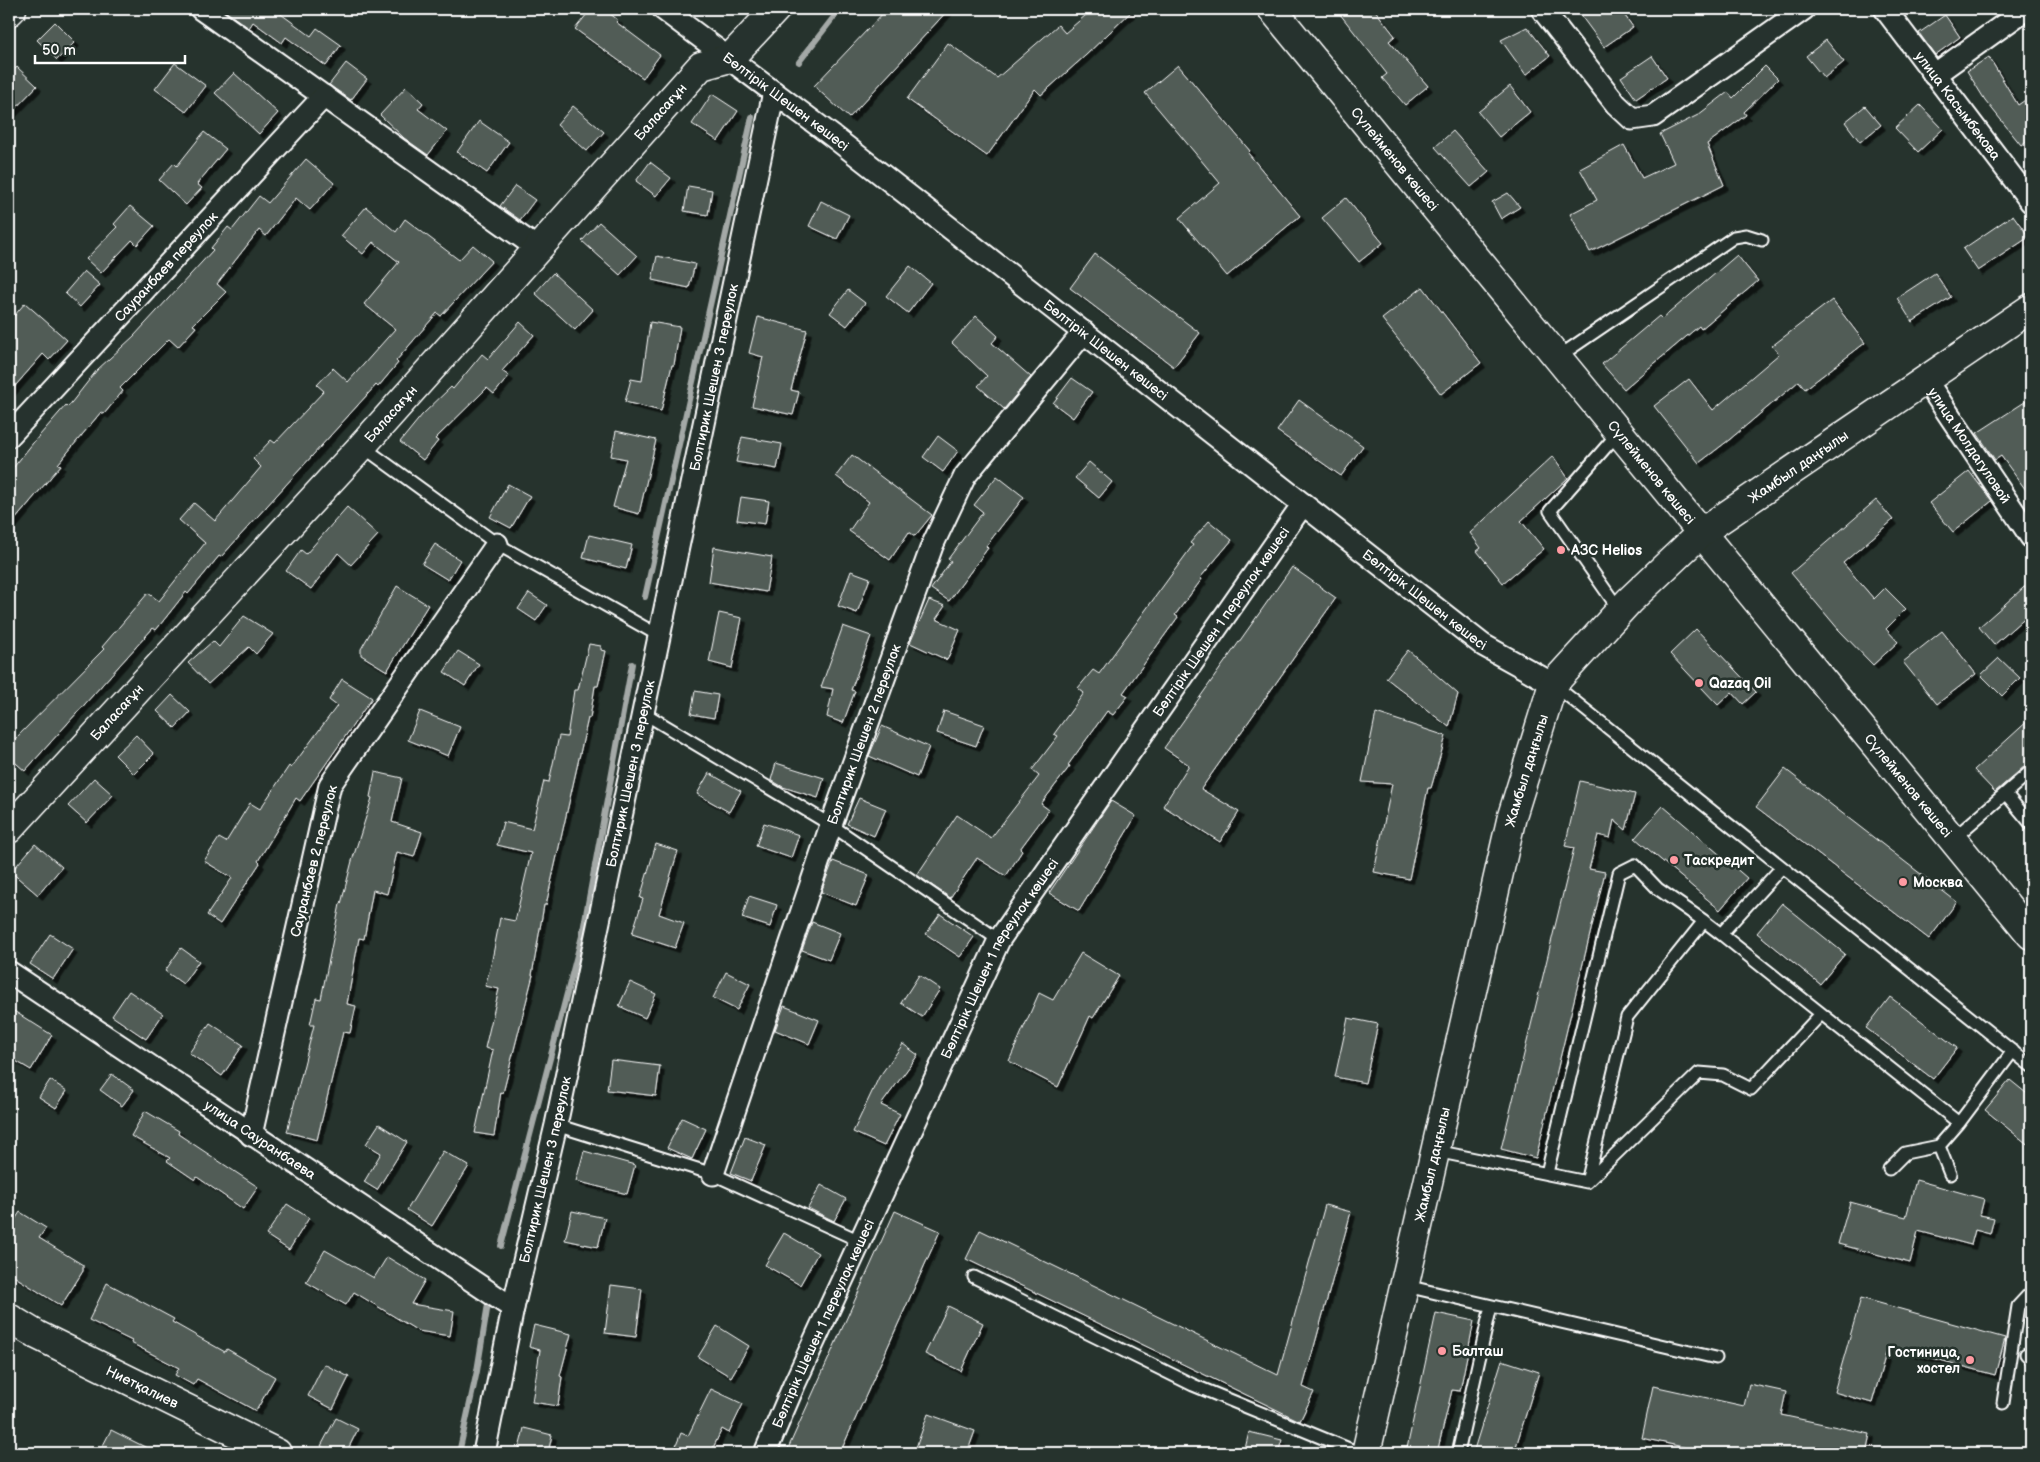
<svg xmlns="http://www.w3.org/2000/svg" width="2040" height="1462" font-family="'Balsamiq Sans',sans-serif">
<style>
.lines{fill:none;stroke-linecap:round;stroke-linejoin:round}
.stream{stroke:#a4a9a7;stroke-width:6}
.building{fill:#515c57;stroke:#fff;filter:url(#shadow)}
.lane-casing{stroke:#fff;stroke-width:15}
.street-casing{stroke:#fff;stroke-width:25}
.secondary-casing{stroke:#fff;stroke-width:31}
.primary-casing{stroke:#fff;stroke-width:31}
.lane{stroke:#26332d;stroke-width:11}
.street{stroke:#26332d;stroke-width:21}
.secondary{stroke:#26332d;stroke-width:28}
.primary{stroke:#26332d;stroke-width:28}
.poi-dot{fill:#ff9aa2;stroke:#26332d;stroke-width:2}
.labels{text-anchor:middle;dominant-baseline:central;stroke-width:5;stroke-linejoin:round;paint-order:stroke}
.street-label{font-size:14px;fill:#fff;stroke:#26332d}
.poi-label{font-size:14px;font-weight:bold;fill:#fff;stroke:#26332d;text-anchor:start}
</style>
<defs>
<filter id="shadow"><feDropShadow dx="4.5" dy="4.5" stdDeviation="0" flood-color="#0009"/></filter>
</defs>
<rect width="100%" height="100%" fill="#26332d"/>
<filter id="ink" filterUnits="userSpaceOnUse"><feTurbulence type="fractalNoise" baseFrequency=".02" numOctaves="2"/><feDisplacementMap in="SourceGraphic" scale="10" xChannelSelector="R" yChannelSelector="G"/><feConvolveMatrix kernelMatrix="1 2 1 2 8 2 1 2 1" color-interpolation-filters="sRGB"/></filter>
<g filter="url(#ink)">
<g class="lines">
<path class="stream" d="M799 62 840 9
M645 597 752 117
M501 1246 582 936 632 664
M459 1453 477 1371 488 1304"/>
</g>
<path class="building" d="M222 9H274L311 36 317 28 341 45 326 66 286 37 282 43 253 22 249 28Z
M591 9H604L618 20 616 22 660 55 643 78 575 29Z
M887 9H949L849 118 814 86Z
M1093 9H1134L1085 56 1041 95 1035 89 987 156 907 99 948 43 997 78 1058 25 1065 33Z
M1336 9H1374L1395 36 1389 41 1428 86 1405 105 1382 78 1387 74Z
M1576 9H1620L1633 27 1604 47Z
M1945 15 1960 37 1935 55 1919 33Z
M55 22 75 42 57 60 37 40Z
M1527 27 1550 56 1526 75 1501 40Z
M1826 40 1844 62 1824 78 1806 56Z
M1652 56 1667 78 1636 99 1621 77Z
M1989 57 2018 105 2031 96V138L2021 145 1985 100 1967 71Z
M175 63 206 86 186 112 155 89Z
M346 63 367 79 351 100 329 85Z
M1178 65 1250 151 1248 153 1300 216 1227 276 1179 218 1220 183 1145 93Z
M1765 66 1778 79 1744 112 1746 115 1707 144 1724 185 1590 252 1570 214 1597 200 1580 169 1624 145 1642 178 1674 163 1660 134 1698 115 1728 92 1733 98Z
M17 67 37 86 9 115V75Z
M234 73 278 113 259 134 215 93Z
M1510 86 1530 112 1499 137 1478 112Z
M406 87 423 103 418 109 447 131 428 155 404 138 380 115Z
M712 94 738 111 718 141 692 124Z
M1920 105 1943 129 1918 152 1895 128Z
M573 106 604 132 587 151 557 125Z
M1865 106 1881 125 1860 142 1845 122Z
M479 121 509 142 487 173 457 152Z
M1453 131 1489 172 1471 187 1435 147Z
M204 132 226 149 197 184 202 188 186 205 159 180 174 163 177 166Z
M306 159 334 183 310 210 296 198 266 236 259 230 217 284 226 292 193 325 196 327 178 347 169 339 120 388 123 391 104 414 101 412 58 464 61 465 9 527V473L33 443 66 405 68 407 97 370 134 336 213 250 211 248 228 227 232 230 259 196 268 203Z
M650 162 671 178 656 196 636 181Z
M515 186 535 200 520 220 500 206Z
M688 186 712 190 708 215 684 211Z
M1508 193 1520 207 1501 219 1492 202Z
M1346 198 1383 243 1359 262 1322 218Z
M821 201 849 215 837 239 809 226Z
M130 206 154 226 137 245 132 240 101 273 86 259 117 227 114 224Z
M366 207 396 232 405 219 459 260 473 245 492 261 441 316 437 313 396 361 398 363 378 387 376 385 221 557 219 556 188 594 186 592 156 630 153 628 25 771 9 757V745L104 649 102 647 148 593 159 601 205 543 179 520 194 503 215 521 261 467 253 459 271 440 275 443 324 391 317 385 333 368 348 382 395 329 364 304 399 262 373 242 363 254 341 236Z
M2013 215 2029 237 1978 271 1963 249Z
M599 222 637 256 620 275 582 241Z
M1095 254 1200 333 1174 367 1070 288Z
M1737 255 1758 281 1701 329 1699 326 1624 389 1602 364 1659 316 1662 319Z
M657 256 695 264 689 288 652 280Z
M910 266 931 283 908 313 886 296Z
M84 271 100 285 80 307 65 293Z
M553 273 593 310 575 330 535 293Z
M1935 273 1951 297 1912 322 1897 298Z
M1423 287 1481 363 1441 394 1382 319Z
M848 290 865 303 847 326 830 313Z
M1832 300 1865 343 1805 389 1799 381 1729 440 1699 463 1654 406 1689 379 1713 410 1779 354 1772 346Z
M25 303 67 340 49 360 43 354 9 393V322Z
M976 316 998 336 992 343 1031 377 1004 409 978 386 987 376 952 343Z
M758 317 807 330 791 390 799 392 793 415 752 406 763 357 749 353Z
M520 322 534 335 502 371 509 376 494 394 487 388 435 439 438 441 423 460 400 442 422 415 451 387 453 389 482 354 488 359Z
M650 322 680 327 674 365H672L661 411 625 402 631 379 642 381Z
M1072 378 1092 392 1073 418 1053 403Z
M2031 398V497L2001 456 1995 460 1977 433Z
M1299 400 1363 446 1341 476 1277 431Z
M616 431 656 440 639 514 613 507 626 459 611 456Z
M938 436 958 451 943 472 923 457Z
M742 437 782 444 777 469 736 462Z
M852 455 932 515 915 536 909 532 890 560 849 531 869 502 836 476Z
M1553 456 1568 478 1521 521 1544 549 1503 583 1477 551 1481 548 1470 533Z
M1089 462 1112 482 1099 498 1075 478Z
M1969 471 1992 501 1953 532 1929 503Z
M997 476 1024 497 986 546 988 548 949 601 931 589 951 561 948 559 983 512 974 505Z
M508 484 530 496 511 528 490 517Z
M741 497 769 501 765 524 737 520Z
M1876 500 1893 520 1843 563 1874 599 1885 588 1906 609 1886 629 1898 642 1873 665 1839 630 1791 573Z
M347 507 378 535 351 565 338 553 311 589 286 571 301 550 306 554Z
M1209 521 1232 540 1200 578 1202 579 1175 615 1178 617 1123 693 1128 696 1113 715 1107 711 1068 765 1070 766 1041 804 1049 810 1020 849 1022 851 1006 876 977 858 950 898 917 875 957 815 991 838 1039 776 1032 770 1058 736 1054 734 1084 693 1078 688 1093 670 1099 674 1193 545 1190 543Z
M589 535 632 545 626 569 583 558Z
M435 544 460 560 448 580 422 564Z
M714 547 772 557 766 592 709 582Z
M1292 567 1336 598 1201 789 1239 812 1220 842 1163 806 1189 765 1164 748Z
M851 571 870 578 857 613 838 606Z
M2031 581V612L1994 645 1979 627Z
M397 586 428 605 387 671 361 655V649Z
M529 593 547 605 536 621 518 609Z
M929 600 945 606 936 619 960 630 947 660 910 643Z
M719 613 742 618 732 668 709 662Z
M244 616 273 634 256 654 249 647 208 684 188 663 213 641 219 647Z
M843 626 871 636 851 690 855 691 843 723 827 717 833 689 821 687Z
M1696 629 1756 692 1743 704 1732 692 1718 705 1670 654Z
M1942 631 1976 674 1937 704 1903 662Z
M589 644 601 646V650L606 651 598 686H595L590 718H588L546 905H544L532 975H533L503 1093 501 1092 494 1136 475 1133 493 1050 485 1048 499 989 485 986 491 965 500 918 515 921 531 853 497 845 503 822 532 829 544 781 549 782 559 736 567 737 574 690H578Z
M1408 650 1458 694 1449 727 1386 678Z
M458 651 479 664 465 686 444 672Z
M1999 658 2020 678 2002 696 1981 675Z
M342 679 372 698 300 801 296 798 258 861 260 863 220 924 207 915 232 878 204 861 219 838 226 842 250 803 260 809 289 766 291 768 337 706 329 700Z
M695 691 718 695 714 718 691 714Z
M172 695 190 712 175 728 157 711Z
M420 711 460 727 448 756 408 740Z
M944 711 984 725 976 746 937 733Z
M1376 713 1446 736 1431 788H1428L1409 879 1374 872 1392 784 1362 782Z
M2031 718V764L2026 765 1995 792 1974 770Z
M882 726 929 747 917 777 869 756Z
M136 735 154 754 134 774 115 755Z
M776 763 824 778 818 798 783 787 771 780Z
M1785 769 1957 902 1929 939 1756 807Z
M375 772 402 778 392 822 422 832 414 857 397 852 387 894 373 890 364 939 359 938 347 1004 356 1006 350 1033 343 1032 317 1140 287 1132 314 1025H310L316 998 321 999 340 904H341L352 861 372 798 370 797Z
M709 773 741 791 729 812 697 794Z
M94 778 113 795 87 823 68 806Z
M1580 781 1635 794 1626 830 1614 820 1610 838 1598 835 1589 869 1605 872 1536 1158 1501 1149 1574 848 1565 846Z
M859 798 886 809 874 836 847 824Z
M1111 801 1136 816 1079 911 1049 893Z
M1663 806 1747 878 1720 910 1635 838Z
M764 823 799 835 791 858 756 846Z
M35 844 62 867 38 895 11 872Z
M656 844 678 851 659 914 684 923 675 948 632 934 643 899 640 898Z
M833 861 869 875 856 906 821 892Z
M749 896 777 905 770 927 742 918Z
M1782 903 1845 954 1820 984 1757 933Z
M940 914 974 937 960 957 926 934Z
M812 922 840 933 829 960 802 950Z
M50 934 73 949 53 979 30 964Z
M181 948 199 961 183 984 165 971Z
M1081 953 1119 976 1093 1018 1090 1016 1058 1087 1009 1061 1039 993 1053 1000Z
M726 972 750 984 737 1010 713 998Z
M919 975 940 989 922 1017 901 1003Z
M630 982 656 994 645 1018 619 1006Z
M129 991 163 1014 146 1039 112 1016Z
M1890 997 1957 1048 1933 1079 1866 1028Z
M784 1006 819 1020 809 1044 775 1030Z
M9 1008 52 1035 31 1070 9 1057Z
M1348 1018 1378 1024 1365 1083 1335 1077Z
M210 1023 243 1045 222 1076 189 1053Z
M903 1044 918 1055 881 1105 900 1114 884 1146 853 1132 879 1077Z
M611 1060 660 1066 656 1096 607 1090Z
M112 1074 134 1090 122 1106 100 1090Z
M50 1080 67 1091 56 1108 39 1097Z
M2010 1080 2031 1097V1147L1985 1110Z
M145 1111 179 1131 178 1134 258 1187 243 1209 197 1177 195 1180 167 1161 170 1158 131 1136Z
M682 1118 706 1129 692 1159 667 1148Z
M379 1124 407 1142 377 1190 364 1182 381 1153 366 1144Z
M745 1137 766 1145 751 1181 731 1173Z
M443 1151 469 1166 432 1226 407 1210Z
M584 1151 635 1165 627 1194 576 1181Z
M1916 1180 1984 1199 1980 1215 1994 1218 1990 1234 1975 1230 1971 1245 1918 1231 1910 1263 1838 1244 1850 1202 1906 1217Z
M821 1185 846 1199 834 1221 808 1208Z
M287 1204 309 1218 289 1250 266 1235Z
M1325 1205 1351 1212 1303 1387 1314 1392 1300 1421 966 1259 980 1230 1278 1375Z
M572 1211 605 1218 598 1247 565 1240Z
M895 1211 940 1231 840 1453H786Z
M20 1212 46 1228 39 1238 83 1265V1271L61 1306 9 1273V1229Z
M784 1233 818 1253 800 1285 765 1265Z
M325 1250 374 1278 387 1257 425 1280 411 1304 454 1311 450 1336 418 1331 354 1292 346 1305 306 1282Z
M107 1283 174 1319 172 1322 225 1352 227 1349 275 1377 256 1411 197 1379 193 1385 175 1375 179 1368 131 1343 132 1341 89 1320Z
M611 1285 642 1289 636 1337 605 1333Z
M1861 1298 2005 1338 1995 1375 1888 1346 1872 1403 1834 1392Z
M948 1306 983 1323 961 1371 925 1354Z
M1436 1313 1474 1321 1460 1391 1452 1390 1437 1453H1406Z
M534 1325 571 1334 560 1376 562 1377 558 1406 532 1402 540 1350 529 1347Z
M717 1326 749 1346 731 1377 698 1357Z
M1502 1360 1539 1372 1514 1453H1473Z
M324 1364 349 1377 333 1409 308 1396Z
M1749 1384 1786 1392 1781 1415 1870 1434 1866 1453H1710L1642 1438 1653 1386 1744 1406Z
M711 1389 743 1404 729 1433 722 1429 713 1448 726 1453H673L681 1433 688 1436Z
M928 1414 975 1431 967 1453H914Z
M336 1418 358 1429 346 1453H334L321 1446Z
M524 1428 552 1435 548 1453H518Z
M111 1430 157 1453H99Z
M1249 1432 1282 1440 1278 1453H1244Z"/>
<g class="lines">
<defs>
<path id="lane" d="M1558 357 1734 237 1746 235 1762 240
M1619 432 1550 511 1620 611
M362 446 497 544 658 635
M1553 684 2031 1066
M642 712 831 825 999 940
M2006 794 2031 824
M1953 839 2031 771
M1721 934 1959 1123 2013 1051
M556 1125 713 1174 860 1241
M1436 1151 1587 1182 1627 1017 1704 921 1721 934 1782 867
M1889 1169 1905 1153 1939 1146
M1547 1173 1619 873 1635 865 1658 889 1704 921
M1950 1174 1939 1146 1959 1123
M1587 1182 1699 1073 1723 1075 1751 1089 1821 1014
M974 1277 1193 1385 1359 1453
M1406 1286 1716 1358
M2026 1354 2031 1359
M2003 1403 2018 1306 2031 1292
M1458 1453 1491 1306"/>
<g id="street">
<path d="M201 9 537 248"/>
<path id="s1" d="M663 9 835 138 1483 645 1553 684"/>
<path d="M1542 9 1616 104 1632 119 1653 116 1804 9"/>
<path id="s2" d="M1885 9 2031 202"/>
<path d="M1934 75 2026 9"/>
<path id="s3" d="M1925 379 2031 537"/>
<path id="s4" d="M9 436 324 96"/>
<path id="s5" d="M9 972 513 1308"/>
<path d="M251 1135 330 785 497 544"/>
<path id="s6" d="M713 1174 831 825 932 546 965 476 1084 332"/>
<path id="s7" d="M484 1453 513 1308 556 1125 774 92"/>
<path id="s8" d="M765 1453 794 1385 999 940 1303 504"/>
</g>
<g id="secondary">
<path id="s9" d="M1272 9 2031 935"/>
<path d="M9 12 12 9"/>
<path id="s10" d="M9 829 362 446 701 66 730 58 776 9"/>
<path id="s11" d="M9 1318 37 1335 277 1453"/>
</g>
<g id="primary">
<path id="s12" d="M1366 1453 1512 816 1553 684 1629 601 1702 532 2031 308"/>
</g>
</defs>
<use href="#lane" class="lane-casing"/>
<use href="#street" class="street-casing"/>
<use href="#secondary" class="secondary-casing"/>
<use href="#primary" class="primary-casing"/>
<use href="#lane" class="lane"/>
<use href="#street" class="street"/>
<use href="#secondary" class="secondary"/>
<use href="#primary" class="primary"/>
</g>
</g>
<g class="poi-dot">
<circle cx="1561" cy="550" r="5"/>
<circle cx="1699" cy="683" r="5"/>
<circle cx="1674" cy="860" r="5"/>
<circle cx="1903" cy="882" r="5"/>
<circle cx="1442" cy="1351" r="5"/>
<circle cx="1970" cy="1360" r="5"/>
</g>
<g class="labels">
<g class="street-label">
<text stroke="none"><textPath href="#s1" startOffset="154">Бөлтірік Шешен көшесі</textPath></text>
<text stroke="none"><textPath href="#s2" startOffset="121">улица Касымбекова</textPath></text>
<text stroke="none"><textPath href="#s10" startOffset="969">Баласағұн</textPath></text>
<text stroke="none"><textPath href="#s9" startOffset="194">Сүлейменов көшесі</textPath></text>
<text stroke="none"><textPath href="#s4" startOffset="231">Сауранбаев переулок</textPath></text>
<text stroke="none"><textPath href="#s1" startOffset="559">Бөлтірік Шешен көшесі</textPath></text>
<text stroke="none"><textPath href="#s7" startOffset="1100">Болтирик Шешен 3 переулок</textPath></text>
<text stroke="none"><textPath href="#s10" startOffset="564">Баласағұн</textPath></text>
<text stroke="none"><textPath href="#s3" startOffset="80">улица Молдагуловой</textPath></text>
<text stroke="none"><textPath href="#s12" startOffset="1121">Жамбыл даңғылы</textPath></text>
<text stroke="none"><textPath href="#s9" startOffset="599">Сүлейменов көшесі</textPath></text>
<text stroke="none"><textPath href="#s1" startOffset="964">Бөлтірік Шешен көшесі</textPath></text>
<text stroke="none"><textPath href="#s8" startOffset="952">Бөлтірік Шешен 1 переулок көшесі</textPath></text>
<text stroke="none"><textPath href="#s10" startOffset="159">Баласағұн</textPath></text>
<text stroke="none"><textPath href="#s6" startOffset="465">Болтирик Шешен 2 переулок</textPath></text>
<text stroke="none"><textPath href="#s12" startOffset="701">Жамбыл даңғылы</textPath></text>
<text stroke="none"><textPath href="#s7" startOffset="695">Болтирик Шешен 3 переулок</textPath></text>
<text stroke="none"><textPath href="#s9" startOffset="1004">Сүлейменов көшесі</textPath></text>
<text transform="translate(314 861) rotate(-76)">Сауранбаев 2 переулок</text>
<text stroke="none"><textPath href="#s8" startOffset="548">Бөлтірік Шешен 1 переулок көшесі</textPath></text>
<text stroke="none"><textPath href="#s5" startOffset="302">улица Сауранбаева</textPath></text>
<text stroke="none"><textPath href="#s12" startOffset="296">Жамбыл даңғылы</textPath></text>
<text stroke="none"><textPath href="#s7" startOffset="290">Болтирик Шешен 3 переулок</textPath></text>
<text stroke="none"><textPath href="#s8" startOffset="142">Бөлтірік Шешен 1 переулок көшесі</textPath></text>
<text stroke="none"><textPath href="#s11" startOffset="150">Ниетқалиев</textPath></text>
</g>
<g class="poi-label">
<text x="1571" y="550">АЗС Helios</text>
<text x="1709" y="683">Qazaq Oil</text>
<text x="1684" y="860">Таскредит</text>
<text x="1913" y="882">Москва</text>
<text x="1452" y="1351">Балташ</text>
<text x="1960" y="1352" text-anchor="end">Гостиница,<tspan x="1960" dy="16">хостел</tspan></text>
</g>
</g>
<rect width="2040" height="1462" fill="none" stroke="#26332d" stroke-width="30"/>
<rect x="15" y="15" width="2010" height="1432" fill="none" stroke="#fff" stroke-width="2" filter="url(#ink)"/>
<path d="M35 55v8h150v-8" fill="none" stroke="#ffffff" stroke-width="2.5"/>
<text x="42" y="55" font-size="15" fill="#ffffff" stroke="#26332d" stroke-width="4" paint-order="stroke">50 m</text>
</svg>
